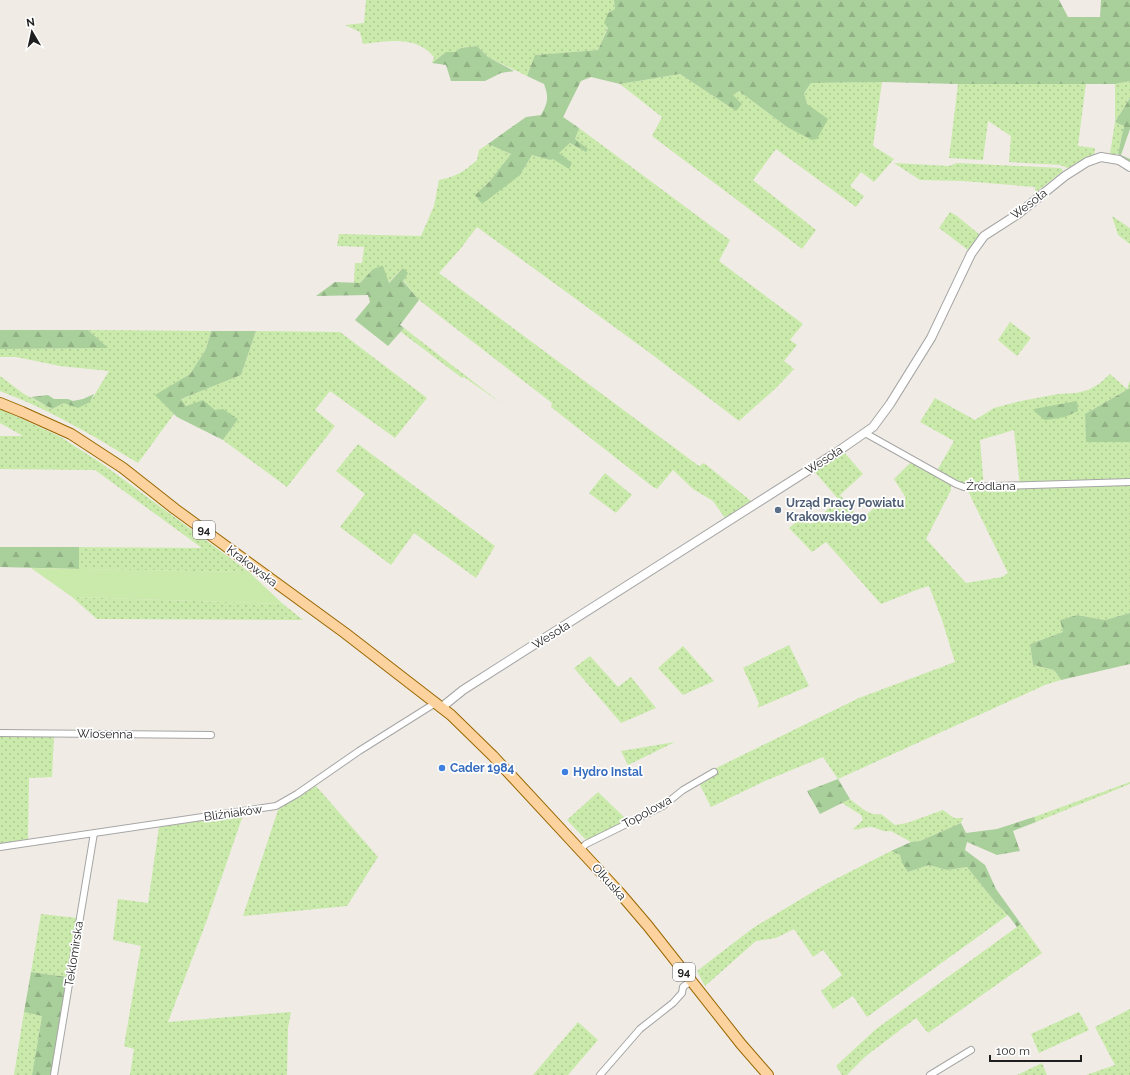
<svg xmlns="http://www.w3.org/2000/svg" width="1130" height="1075" font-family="Raleway,sans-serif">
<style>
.grass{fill:url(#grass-dots);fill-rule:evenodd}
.forest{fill:url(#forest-firs)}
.garden{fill:#caeaab}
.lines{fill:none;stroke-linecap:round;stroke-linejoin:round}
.minor-casing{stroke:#a6a6a6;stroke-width:8}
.tertiary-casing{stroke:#a6a6a6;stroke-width:10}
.primary-casing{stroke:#9a6700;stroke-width:12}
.minor{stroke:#fff;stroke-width:6}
.tertiary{stroke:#fff;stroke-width:8}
.primary{stroke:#fcd39e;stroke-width:10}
.service-dot{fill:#5c6f8a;stroke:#fff;stroke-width:1.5}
.shop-dot{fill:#3f7fe0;stroke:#fff;stroke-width:1.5}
.labels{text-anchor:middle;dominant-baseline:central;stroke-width:3.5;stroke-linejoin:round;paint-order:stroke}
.shield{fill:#fff;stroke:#626262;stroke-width:1}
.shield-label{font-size:11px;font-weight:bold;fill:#1f1f1f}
.street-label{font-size:12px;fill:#1f1f1f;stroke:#fff}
.service-label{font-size:12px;font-weight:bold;fill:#4e5e75;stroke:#fff;text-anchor:start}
.shop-label{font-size:12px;font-weight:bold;fill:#366cbe;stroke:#fff;text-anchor:start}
</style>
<defs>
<pattern id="grass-dots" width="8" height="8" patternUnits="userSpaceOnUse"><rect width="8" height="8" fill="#caeaab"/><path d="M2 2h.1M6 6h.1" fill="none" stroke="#adc893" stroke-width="1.8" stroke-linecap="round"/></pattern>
<pattern id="forest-firs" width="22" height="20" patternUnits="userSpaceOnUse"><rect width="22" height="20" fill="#a9cf9a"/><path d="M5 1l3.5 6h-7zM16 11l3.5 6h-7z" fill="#91b184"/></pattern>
</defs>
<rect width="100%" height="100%" fill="#f0ece5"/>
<path class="grass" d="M366 0H614L615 9 608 13V27L598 50 535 55 527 76 488 57 477 46 461 48 455 52H446L432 63 434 57C417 35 387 41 363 44L360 32 345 25 364 23Z
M680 74 736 111 733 95 739 91 787 127 807 104 804 93 811 83 882 82 873 146 894 159 874 182 861 172 850 186 864 196 856 207 776 149 753 180 816 230 802 249 652 136 662 117 620 84Z
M1130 81V98L1115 122 1124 126 1118 154H1110L1115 122V84Z
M1086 83 1078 146 1095 148 1094 156 1083 159 1068 168 1060 165 1009 162 1011 136 988 121 983 160 949 158 958 84Z
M579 128 730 240 719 261 803 324 790 340 797 345 784 361 794 369 776 388 739 421 650 353 477 227 461 248 439 273 699 466 704 463 751 501 725 518 713 501 693 489 673 470 657 489 653 487 551 407 552 403 419 300 403 280V268L388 283 387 279 373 269 360 283H354L355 263H362L364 247 337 246 339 234 421 236 434 206 439 180C458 176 463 172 477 160L479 150 488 144 511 154 490 181 475 195 520 175 532 155 550 160 570 143 586 152 575 139Z
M894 163 949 166 957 163 1061 168 1063 171 1035 193V187L963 181 920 180Z
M950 212 957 216 980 235 968 250 939 228Z
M1112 216 1130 228V244L1118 235Z
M1010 322 1031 338 1017 356 998 340Z
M404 328 501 403 464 377 462 378 401 332Z
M88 330 211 331 206 349 190 374 156 395 174 414 138 463C92 435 51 410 0 391V376L24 394 52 409 64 403 90 402 109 371 60 366 16 357H0V349L107 348Z
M256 331 340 332 427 398 395 438 330 391 315 410 335 426 287 487 223 440 238 419 215 410 203 401 186 406 181 399 241 375Z
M1110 374 1127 389 1130 380V388L1085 414 1086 442H1130V613L1105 620 1077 615 1060 620 1063 632 1030 644 1033 665 1054 670 1061 680 1045 685 838 779 823 757 765 781 711 807 699 783 702 775 859 698 955 662 942 620 929 586 919 589 881 604 826 542 812 552 789 528 803 516 810 524 839 500 814 471 844 452 863 474 840 495 861 520 886 497 897 508 906 498 894 479 912 461 935 474 954 441 920 422 935 398 975 420 994 408 1021 401 1058 394 1076 393 1088 390 1099 384ZM1014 430 1020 487 984 488 980 440ZM951 484 967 489 1008 573 1002 577 966 583 926 539 951 490Z
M0 409 59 436 101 463 249 572 79 569V547L202 548 95 470 0 469V436H23L0 423Z
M358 444 495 546 476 578 414 533 391 565 340 527 365 494 336 471Z
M605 473 632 495 616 513 589 493Z
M72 597 283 604 303 620 97 619Z
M789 645 809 686 757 708 759 703 743 668Z
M683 646 714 681 683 695 658 668Z
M590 656 618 687 631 677 656 708 621 723 574 668Z
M0 735 54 736 52 777 29 778 28 839 0 844Z
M675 742 628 765 621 751Z
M1130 782V784L1036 822 1034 817Z
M316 786 378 857 347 906 243 916 278 810 295 798Z
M598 792 627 820 586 840 567 820Z
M850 799C859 806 870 817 881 814L895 825 907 823 943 810 954 818H963L961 823 920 841 911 842 891 831C881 833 877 826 869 827 863 827 858 831 853 829L863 820 861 815 842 803Z
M243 815 207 920 168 1022 291 1012 288 1028 287 1075H130L134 1049 124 1046 141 946 113 940 118 899 148 903 159 827Z
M891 851 900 855 902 863 908 872 929 865 947 870 967 867 995 902 1008 915 867 1017 853 996 833 1009 821 991 842 975 823 950 813 957 794 929 776 938 756 941 705 986 697 971 753 928 826 884Z
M41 914 77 918 67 977 31 972Z
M1021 924 1042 953 928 1033 916 1018 866 1056 847 1075H842L836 1066 876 1029Z
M1130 1009V1075H1086L1115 1065 1095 1027Z
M24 1012 42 1016 32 1075H14Z
M1079 1012 1089 1030 1039 1053 1031 1034Z
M578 1022 598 1040 568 1075H533Z
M1042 1063 1047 1075H1017Z"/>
<path class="forest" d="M614 0H1059L1068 17H1100L1101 0H1130V81L1115 84H958L882 82 811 83 804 93 807 104 828 119 817 139 812 140 787 127 739 91 733 95 742 104 736 111 680 74 620 84 591 77 581 81 563 117 579 128 575 139 588 149 586 152 570 143 559 153 572 163 569 169 553 159 550 160 532 155 520 175 482 204 475 195 490 181 511 154 488 144 526 117 541 115C548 102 549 98 544 84L527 76 535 55 598 50 608 28 604 23 608 13 615 9Z
M477 46 488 57 514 71 501 73 485 81H451L446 65 432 63 446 52H455L461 48Z
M1130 98V129L1121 155 1130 159V161L1118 154 1124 126 1115 122Z
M383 266 389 283 403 268 408 273 403 281 419 300 400 325 404 328 388 346 355 320 370 302 368 295 316 296 335 282 360 283 373 269Z
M0 330H88L108 348 0 349Z
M211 331H256L241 375 181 399 186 406 203 400 215 410 223 409 238 419 223 440 177 417 155 395 190 374 206 349Z
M1130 388V442H1086L1085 414Z
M94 394 90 402 78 408 64 403 52 409 31 397 48 395 54 399H68L73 401 83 399Z
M1077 401 1078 411 1065 417 1045 420 1035 412 1034 409Z
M0 547H79V569L0 567Z
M1130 613V664L1061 680 1054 670 1033 665 1030 644 1063 632 1060 620 1077 615 1105 620Z
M838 779 850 799 820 814 807 791Z
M1034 817 1036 822 1013 831 1020 851 997 855 967 842 965 850 985 865 996 889 1021 924 1017 927 1008 915 995 902 967 867 947 870 929 865 908 872 902 863 900 855 891 851 911 842 920 841 961 823 966 833 997 829Z
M31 972 67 977 52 1075H32L42 1016 24 1012Z"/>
<path class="garden" d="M31 568 249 572 283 604 72 597Z"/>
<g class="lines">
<defs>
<path id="minor" d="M865 433 956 484 964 487 1130 482
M0 733 211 735
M0 847 276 806 297 794 359 751 437 702
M580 850 586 844 663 806 683 790 714 772
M54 1075 94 833
M600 1075 640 1029 673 1003 682 993 683 987 691 981
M930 1075 971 1050"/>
<path id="tertiary" d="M442 707 463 690 837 452 873 427 890 404 931 338 971 254 984 236 1018 214 1065 176 1087 162 1101 157 1119 160 1130 167"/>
<path id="primary" d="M0 403 22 412 71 434 123 468 175 509 345 633 451 715 493 756 619 892 648 926 741 1044 768 1075"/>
</defs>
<use href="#minor" class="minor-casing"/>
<use href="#tertiary" class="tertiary-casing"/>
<use href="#primary" class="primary-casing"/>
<use href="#minor" class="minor"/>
<use href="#tertiary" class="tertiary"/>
<use href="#primary" class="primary"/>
</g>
<circle class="service-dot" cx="778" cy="510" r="4"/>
<g class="shop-dot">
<circle cx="442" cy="768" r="4"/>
<circle cx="565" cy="772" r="4"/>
</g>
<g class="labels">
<g class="shield">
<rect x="193" y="521" width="22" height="18" rx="3"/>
<rect x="673" y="963" width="22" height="18" rx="3"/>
</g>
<g class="shield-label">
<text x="204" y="530">94</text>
<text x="684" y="972">94</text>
</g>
<g class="street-label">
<text transform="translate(1029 204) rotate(-37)">Wesoła</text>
<text transform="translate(824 460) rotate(-33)">Wesoła</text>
<text x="991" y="486">Źródlana</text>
<text transform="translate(252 566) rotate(37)">Krakowska</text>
<text transform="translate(551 635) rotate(-32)">Wesoła</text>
<text transform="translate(105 734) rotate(1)">Wiosenna</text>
<text transform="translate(647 812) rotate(-29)">Topolowa</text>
<text transform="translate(233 813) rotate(-8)">Bliźniaków</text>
<text transform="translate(609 882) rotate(48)">Olkuska</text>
<text transform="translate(74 954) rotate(-81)">Teklomirska</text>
</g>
<g class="service-label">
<text x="786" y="503">Urząd Pracy Powiatu<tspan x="786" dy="14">Krakowskiego</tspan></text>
</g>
<g class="shop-label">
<text x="450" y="768">Cader 1984</text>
<text x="573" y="772">Hydro Instal</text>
</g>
</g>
<g transform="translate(32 32) rotate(351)" stroke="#ffffff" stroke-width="3" paint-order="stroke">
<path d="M0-3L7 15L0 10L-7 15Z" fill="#1f1f1f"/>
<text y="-6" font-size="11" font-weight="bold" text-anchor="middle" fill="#1f1f1f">N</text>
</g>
<path d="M990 1055v6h91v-6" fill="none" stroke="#1f1f1f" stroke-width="2"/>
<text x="996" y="1055" font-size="12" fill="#1f1f1f" stroke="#ffffff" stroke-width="3" paint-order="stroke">100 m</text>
</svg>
